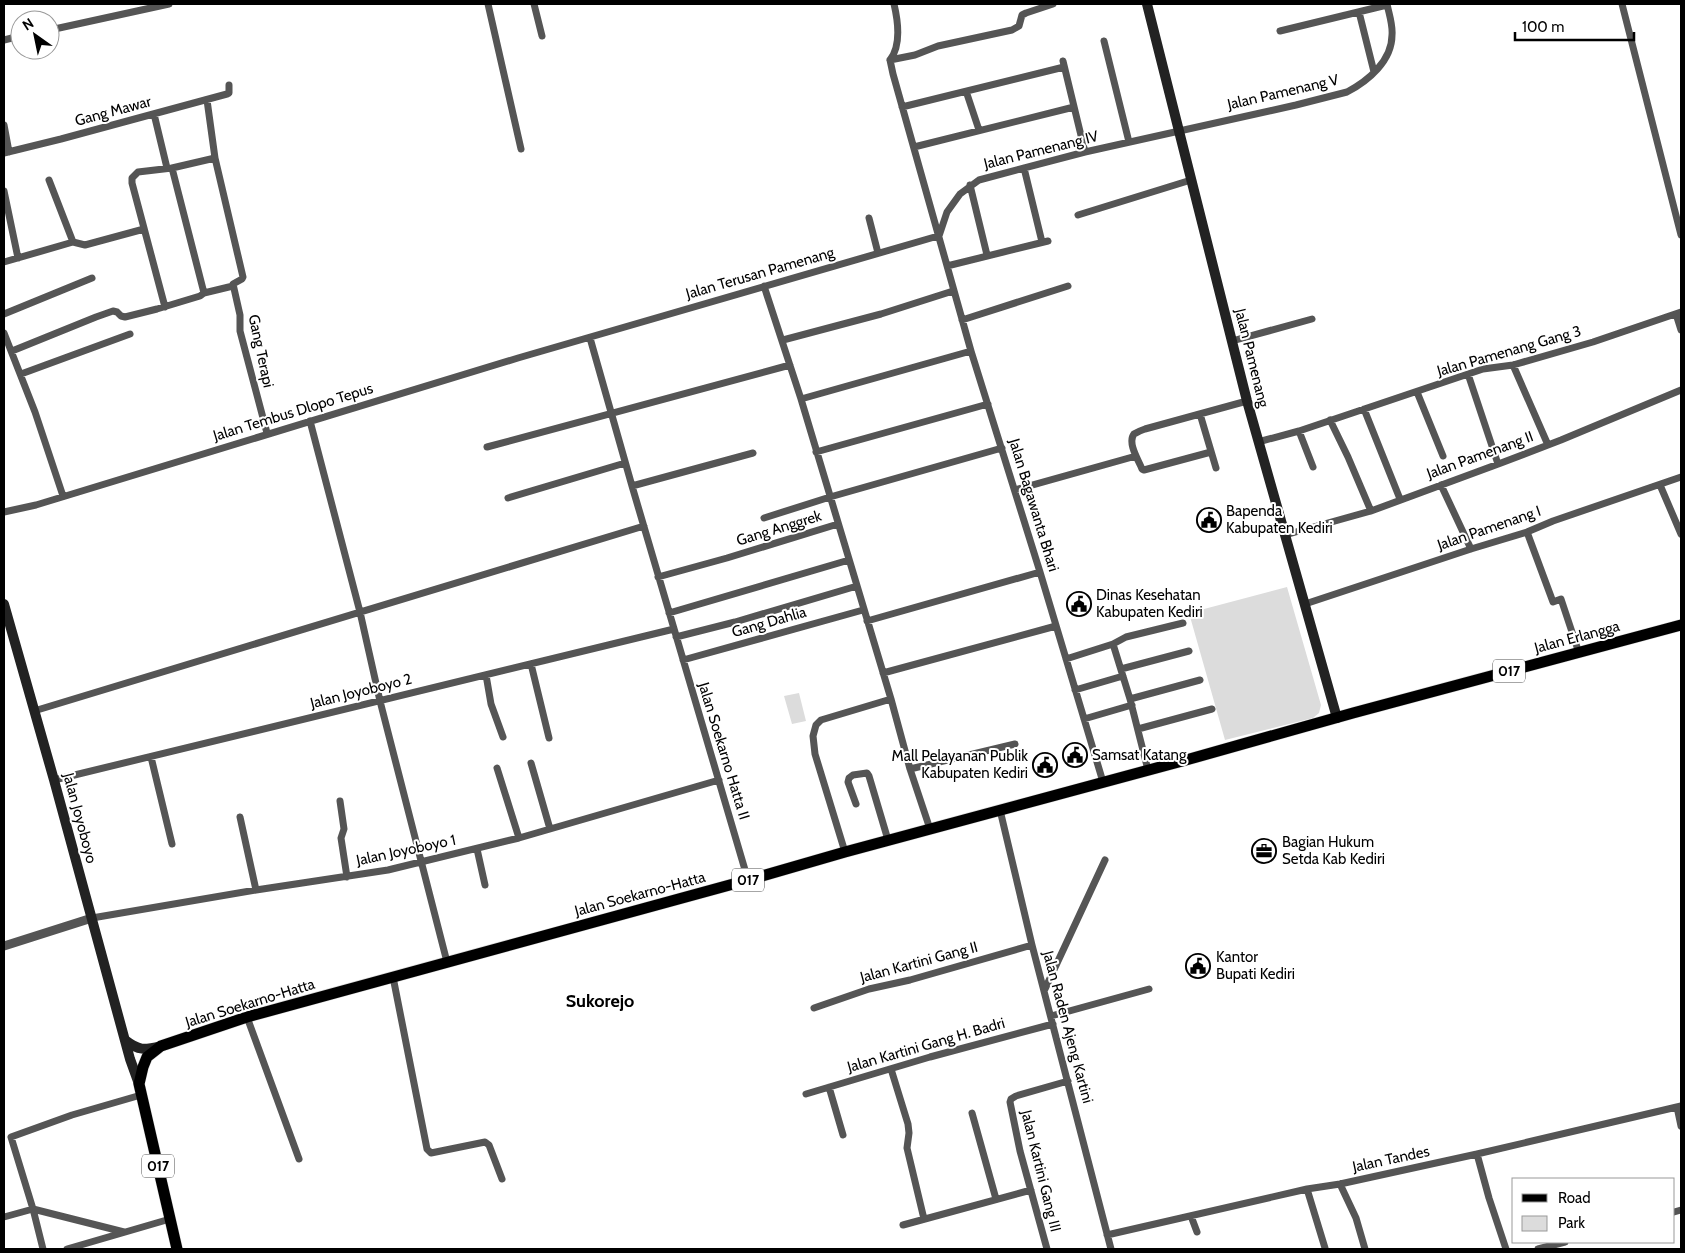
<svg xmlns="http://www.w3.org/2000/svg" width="1685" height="1253" font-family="Cabin,sans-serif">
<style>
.green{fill:#dcdcdc}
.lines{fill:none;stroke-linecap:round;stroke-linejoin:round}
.primary-casing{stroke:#dbdbdb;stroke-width:12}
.minor{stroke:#555;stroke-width:7}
.tertiary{stroke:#555;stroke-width:9}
.secondary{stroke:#222;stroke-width:10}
.primary{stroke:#000;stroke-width:11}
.labels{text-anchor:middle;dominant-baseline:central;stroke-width:4;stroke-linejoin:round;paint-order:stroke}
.shield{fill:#fff;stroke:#4c4c4c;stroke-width:1}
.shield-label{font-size:14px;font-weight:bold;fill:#000}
.street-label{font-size:15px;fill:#000;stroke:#fff}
.poi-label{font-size:15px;fill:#000;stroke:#fff;text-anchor:start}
.quarter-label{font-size:18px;font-weight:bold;fill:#000;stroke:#fff}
</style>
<rect width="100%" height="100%" fill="#fff"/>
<path class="green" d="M1287 587 1321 705 1319 713 1313 718 1225 740 1189 613Z
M799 693 806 721 792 724 784 696Z"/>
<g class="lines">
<defs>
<path id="primary" d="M177 1249 139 1084 143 1067 147 1057 161 1046 247 1017 748 880 845 852 1186 760 1353 713 1681 625"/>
</defs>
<use href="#primary" class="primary-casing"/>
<path class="minor" d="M488 4 521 149
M534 4 542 36
M1622 4 1681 235
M1359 12 1374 72
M50 30 169 4
M1280 31 1387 5
M4 40 20 36
M1104 41 1129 142
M890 60 893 74 971 351 1040 572 1103 782
M890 60 915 55 938 46 1012 30 1019 26 1022 15 1026 13 1053 4
M890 60C901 46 898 21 894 4
M1063 61 1085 152
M966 91 979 130
M207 100 215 158 243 277 242 279 233 284 240 315V331L267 433
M902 107 1064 67
M154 114 167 168
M4 125 9 152
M914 147 1074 107
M4 153 61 139 227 94 229 93V85
M1024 168 1042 242
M49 180 73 242
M970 185 987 255
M4 191 18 258
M1078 215 1191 180
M869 218 878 253
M939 236 947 212 960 194 979 180 1085 152 1296 105 1347 92C1368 81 1392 61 1392 35 1393 25 1389 14 1387 4
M4 262 73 242 85 245 144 229
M947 266 1048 241
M764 286 801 399 891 699 910 769 930 829
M204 293 233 286
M165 307 132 183V178L138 172 172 168 215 158
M4 314 92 278
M1676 314 1681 330
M962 320 1068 286
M4 333 35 412 63 496
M590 338 632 486 748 880
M783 340 881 314 953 291
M1232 341 1312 319
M12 351 96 317 113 311 117 312 121 316 125 317 157 309 200 296 204 293 172 168
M1513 365 1548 445
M21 374 130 334
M1468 374 1498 464
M1417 392 1443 456
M801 399 971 351
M1364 409 1400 499
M1200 414 1216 468
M1330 420 1348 457 1371 511
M310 421 360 612 380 701 447 962
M1299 431 1313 467
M1258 442 1299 431 1483 369 1513 365 1593 342 1681 312
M487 447 790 365
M816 452 988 404
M1211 452 1144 470 1142 469C1139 461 1127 443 1134 434 1137 432 1142 430 1145 429L1247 401
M1441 485 1471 549
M1660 485 1681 534
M632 486 753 453
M1015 490 1136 456
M508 498 625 463
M4 512 36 505 518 358 938 236
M764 518 830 497 1002 448
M1527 532 1553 602 1561 599 1579 653
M1285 535 1371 511 1501 463 1561 440 1681 390
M658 577 727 558 838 524
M1305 604 1471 549 1527 532 1553 521 1681 477
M669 613 849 560
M867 621 1040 572
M676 637 735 622 857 586
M1113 644 1130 699 1148 770
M1066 659 1113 644 1126 637 1183 623
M683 660 863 610
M531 664 549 738
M1121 669 1189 651
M883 673 1056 626
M486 675 491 704 503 737
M1075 690 1123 676
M1130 699 1200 680
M34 711 644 526
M1084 719 1132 705
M1138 729 1212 709
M151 757 172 844
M531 763 550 829
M497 768 519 838
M910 769 1015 744
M54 780 674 629
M340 801 344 829 341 838 347 877
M856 804 848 782 849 778 853 775 867 773 869 776 888 840
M1000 810 1032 945 1111 1249
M240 817 256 890
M477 849 485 885
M845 852 815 754 813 736 816 725 821 720 891 699
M92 918 256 890 388 870 519 838 719 780
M393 977 427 1149 431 1153 485 1142 489 1145 502 1179
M1045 989 1105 860
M814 1008 869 989 910 980 1032 945
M1051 1016 1149 989
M247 1017 299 1159
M891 1069 908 1124 909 1133 907 1148 924 1219
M829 1087 843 1135
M806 1094 930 1057 1053 1024
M1677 1107 1681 1126
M972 1113 996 1199
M1477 1154 1489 1198 1506 1249
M1340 1184 1356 1218 1365 1249
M1307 1189 1325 1248
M1674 1212 1681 1210
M1191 1216 1197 1232
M4 1217 33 1209 124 1232
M903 1225 1031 1190
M1107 1235 1307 1189 1340 1184 1477 1154 1681 1106
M43 1249 33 1209 11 1137 72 1115 141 1095
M67 1249 170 1219
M1047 1249 1020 1151 1010 1102 1011 1099 1016 1096 1068 1081
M1538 1249 1565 1242"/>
<path class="tertiary" d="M4 946 92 918"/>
<path class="secondary" d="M1147 4 1247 401 1337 718
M4 604 54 780 130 1059 139 1084
M125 1040C139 1051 144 1050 161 1046"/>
<use href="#primary" class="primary"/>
</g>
<defs>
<symbol id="civic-ring" viewBox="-11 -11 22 22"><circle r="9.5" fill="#fff" stroke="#000" stroke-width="1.5"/><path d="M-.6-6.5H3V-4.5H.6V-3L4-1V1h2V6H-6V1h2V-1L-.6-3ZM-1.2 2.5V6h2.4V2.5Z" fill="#000"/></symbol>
<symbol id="office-ring" viewBox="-11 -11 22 22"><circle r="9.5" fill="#fff" stroke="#000" stroke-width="1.5"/><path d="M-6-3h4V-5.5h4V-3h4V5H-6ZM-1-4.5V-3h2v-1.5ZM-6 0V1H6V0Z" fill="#000"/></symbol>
</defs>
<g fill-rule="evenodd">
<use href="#civic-ring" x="1195" y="506" width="28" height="28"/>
<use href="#civic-ring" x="1065" y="590" width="28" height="28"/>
<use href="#civic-ring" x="1061" y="741" width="28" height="28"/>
<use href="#civic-ring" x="1031" y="751" width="28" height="28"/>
<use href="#office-ring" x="1250" y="837" width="28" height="28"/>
<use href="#civic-ring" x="1184" y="952" width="28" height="28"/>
</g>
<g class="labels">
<g class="shield">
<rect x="1493" y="659.5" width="32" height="23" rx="4"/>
<rect x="732" y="868.5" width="32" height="23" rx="4"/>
<rect x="142" y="1154.5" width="32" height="23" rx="4"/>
</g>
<g class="shield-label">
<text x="1509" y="671">017</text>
<text x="748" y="880">017</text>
<text x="158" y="1166">017</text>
</g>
<g class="street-label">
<text transform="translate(1283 92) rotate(-13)">Jalan Pamenang V</text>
<text transform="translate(113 111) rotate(-15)">Gang Mawar</text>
<text transform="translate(1041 150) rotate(-14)">Jalan Pamenang IV</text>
<text transform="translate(760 273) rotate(-16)">Jalan Terusan Pamenang</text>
<text transform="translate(261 351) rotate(78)">Gang Terapi</text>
<text transform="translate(1509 351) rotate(-16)">Jalan Pamenang Gang 3</text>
<text transform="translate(1252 358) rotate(76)">Jalan Pamenang</text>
<text transform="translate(293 412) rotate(-17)">Jalan Tembus Dlopo Tepus</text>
<text transform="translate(1480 455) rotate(-20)">Jalan Pamenang II</text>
<text transform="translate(1034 505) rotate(73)">Jalan Bagawanta Bhari</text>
<text transform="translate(779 528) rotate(-17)">Gang Anggrek</text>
<text transform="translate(1489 528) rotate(-19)">Jalan Pamenang I</text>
<text transform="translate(769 622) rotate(-16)">Gang Dahlia</text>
<text transform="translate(1577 637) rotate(-15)">Jalan Erlangga</text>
<text transform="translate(361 691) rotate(-14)">Jalan Joyoboyo 2</text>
<text transform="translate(724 751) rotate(73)">Jalan Soekarno Hatta II</text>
<text transform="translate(80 818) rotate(75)">Jalan Joyoboyo</text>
<text transform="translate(406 850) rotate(-12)">Jalan Joyoboyo 1</text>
<text transform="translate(640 894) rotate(-15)">Jalan Soekarno-Hatta</text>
<text transform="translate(919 962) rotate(-15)">Jalan Kartini Gang II</text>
<text transform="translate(250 1003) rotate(-17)">Jalan Soekarno-Hatta</text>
<text transform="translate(1068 1027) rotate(75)">Jalan Raden Ajeng Kartini</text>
<text transform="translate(926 1045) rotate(-16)">Jalan Kartini Gang H. Badri</text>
<text transform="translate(1391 1159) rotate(-12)">Jalan Tandes</text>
<text transform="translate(1041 1171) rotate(76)">Jalan Kartini Gang III</text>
</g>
<g class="poi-label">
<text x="1226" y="511">Bapenda<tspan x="1226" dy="17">Kabupaten Kediri</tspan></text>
<text x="1096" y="595">Dinas Kesehatan<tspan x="1096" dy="17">Kabupaten Kediri</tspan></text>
<text x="1092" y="755">Samsat Katang</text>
<text x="1028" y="756" text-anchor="end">Mall Pelayanan Publik<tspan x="1028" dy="17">Kabupaten Kediri</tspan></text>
<text x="1282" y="842">Bagian Hukum<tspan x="1282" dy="17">Setda Kab Kediri</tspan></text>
<text x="1216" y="957">Kantor<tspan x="1216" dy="17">Bupati Kediri</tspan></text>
</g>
<g class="quarter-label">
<text x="600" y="1001">Sukorejo</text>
</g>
</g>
<rect width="1685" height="1253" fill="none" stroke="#000000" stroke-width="10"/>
<rect x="1512" y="1178" width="162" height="65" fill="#ffffff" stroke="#999999"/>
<rect x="1522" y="1194" width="25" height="8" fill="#000000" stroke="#999999"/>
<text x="1558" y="1203" font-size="15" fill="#000000">Road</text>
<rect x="1522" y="1216" width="25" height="15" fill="#dcdcdc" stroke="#999999"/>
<text x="1558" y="1228" font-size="15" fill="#000000">Park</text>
<g transform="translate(35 35) rotate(327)"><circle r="24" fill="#ffffff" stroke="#999999"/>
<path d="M0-4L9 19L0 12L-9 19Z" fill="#000000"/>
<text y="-8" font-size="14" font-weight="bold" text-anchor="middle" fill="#000000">N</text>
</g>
<path d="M1515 32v8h119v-8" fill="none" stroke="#000000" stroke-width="2.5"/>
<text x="1522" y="32" font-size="15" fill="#000000" stroke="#ffffff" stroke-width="4" paint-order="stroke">100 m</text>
</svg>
